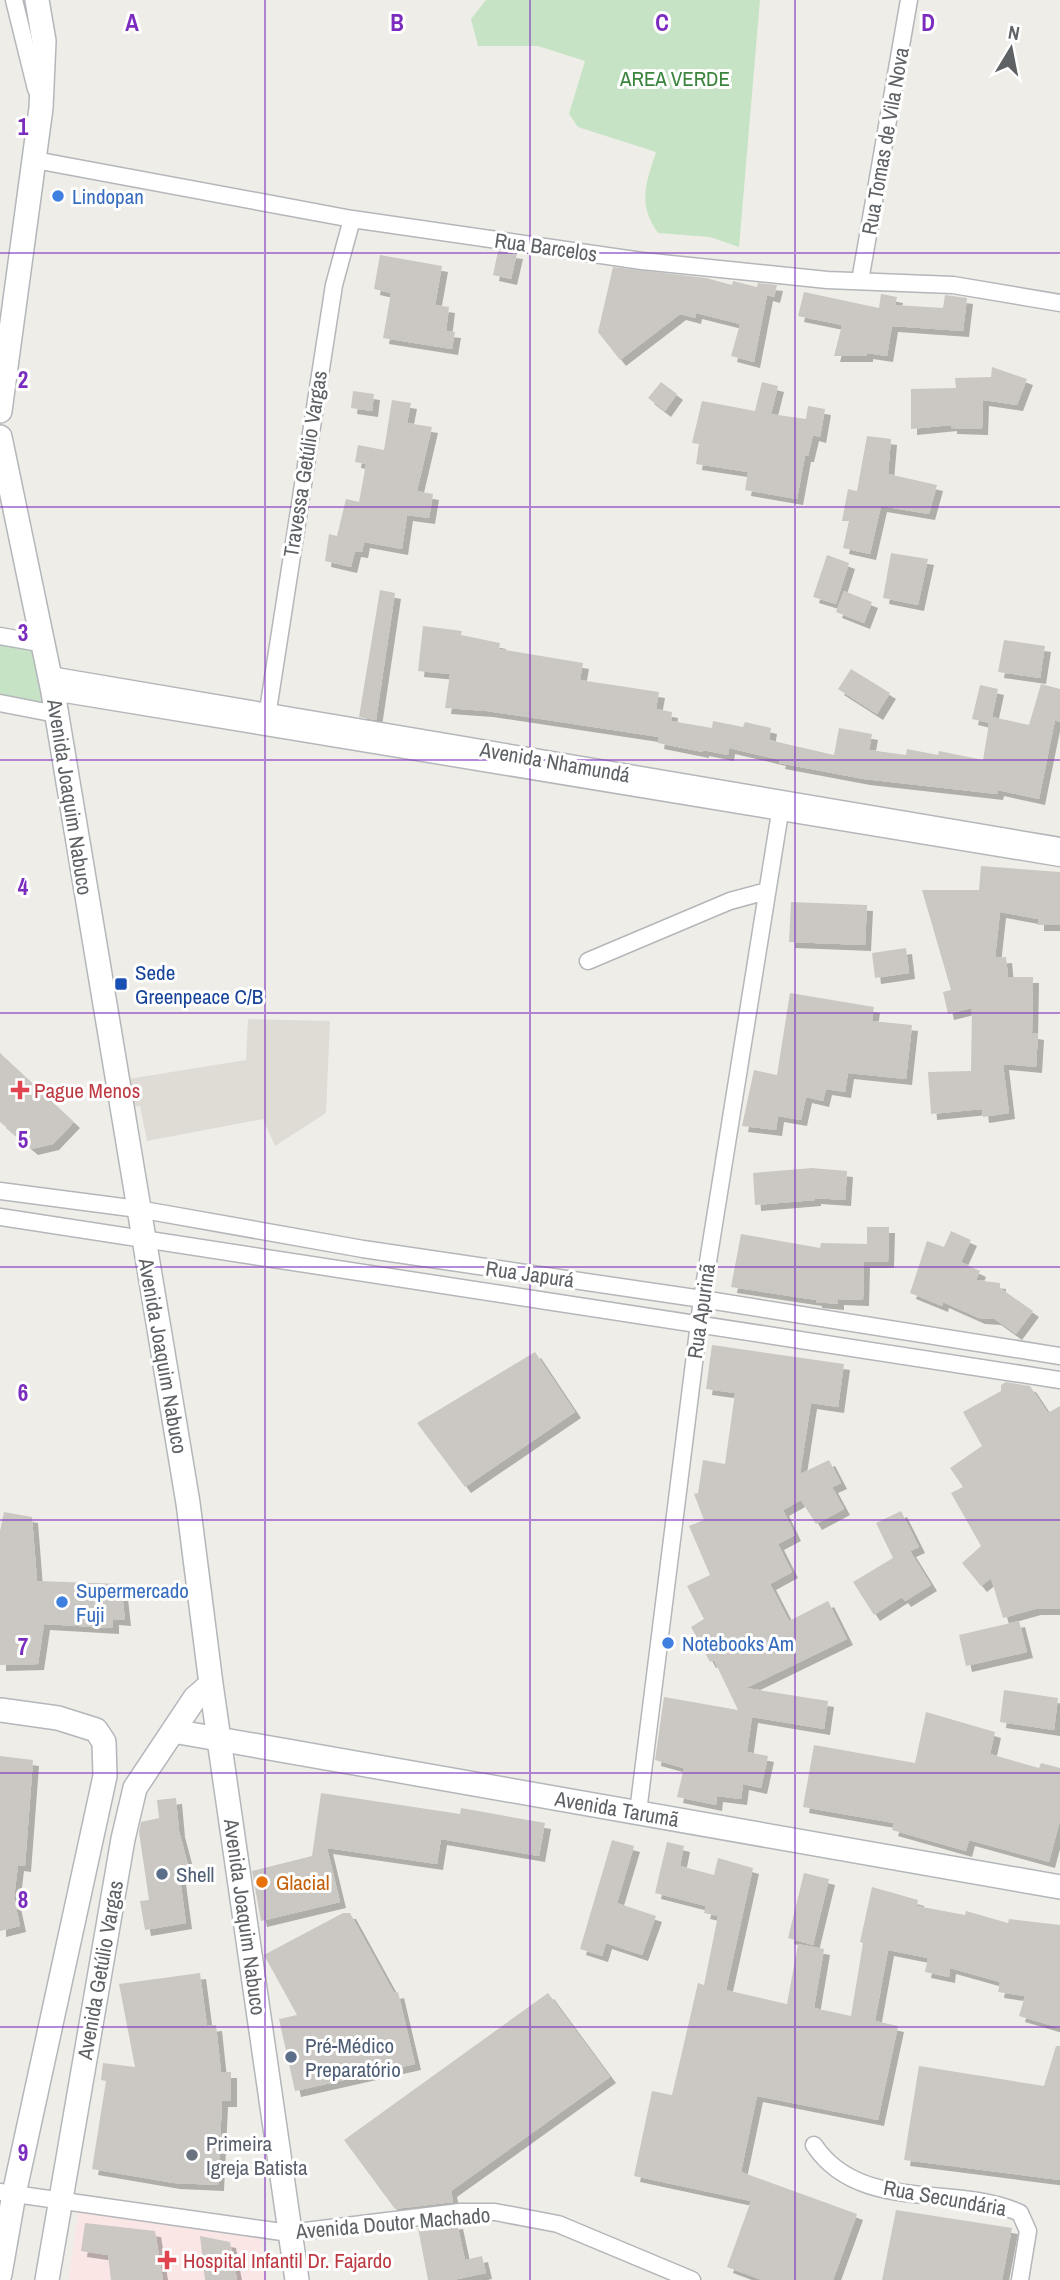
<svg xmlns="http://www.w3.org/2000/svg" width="1060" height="2280" font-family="'Archivo Narrow',sans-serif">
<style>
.education{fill:#dfdcd5}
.medical{fill:#fae6e5}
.green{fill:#c6e4c5}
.building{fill:#cbc8c3;filter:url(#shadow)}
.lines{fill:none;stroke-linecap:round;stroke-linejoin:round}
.street-casing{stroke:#b4b6ba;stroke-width:19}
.secondary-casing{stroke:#b3b6ba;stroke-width:26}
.street{stroke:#fff;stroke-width:16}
.secondary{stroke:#fff;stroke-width:23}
.grid{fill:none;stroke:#7b2cbf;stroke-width:2;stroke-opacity:0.55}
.shop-dot{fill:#3f7fe0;stroke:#fff;stroke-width:2.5}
.transit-dot{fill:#1a4fb4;stroke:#fff;stroke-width:2.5}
.health-dot{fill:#e0444e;stroke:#fff;stroke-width:2.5}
.service-dot{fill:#5c6f8a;stroke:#fff;stroke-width:2.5}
.food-dot{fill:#e8710a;stroke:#fff;stroke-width:2.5}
.worship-dot{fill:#6b7280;stroke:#fff;stroke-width:2.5}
.labels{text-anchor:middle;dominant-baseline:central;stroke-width:6;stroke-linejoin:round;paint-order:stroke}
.park-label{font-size:21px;fill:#3d853f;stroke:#fff}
.street-label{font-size:21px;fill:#5e6265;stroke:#fff}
.shop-label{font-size:21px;fill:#366cbe;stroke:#fff;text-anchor:start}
.transit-label{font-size:21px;fill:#164399;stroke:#fff;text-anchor:start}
.health-label{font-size:21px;fill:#be3a42;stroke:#fff;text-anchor:start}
.service-label{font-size:21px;fill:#4e5e75;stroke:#fff;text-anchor:start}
.food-label{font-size:21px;fill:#c56008;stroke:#fff;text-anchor:start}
.worship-label{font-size:21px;fill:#5b616d;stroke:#fff;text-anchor:start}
.grid-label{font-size:23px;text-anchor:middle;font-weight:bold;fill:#7b2cbf;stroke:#fff;stroke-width:6;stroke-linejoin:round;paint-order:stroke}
</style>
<defs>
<filter id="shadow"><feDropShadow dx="6" dy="6" stdDeviation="0" flood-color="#0004"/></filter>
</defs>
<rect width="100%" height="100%" fill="#efede7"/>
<path class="education" d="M248 1019 330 1021 326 1113 275 1146 263 1119 147 1141 140 1106 131 1107 128 1079 246 1060Z"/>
<path class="medical" d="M79 2212 261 2239 266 2280H68Z"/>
<path class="green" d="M486 0H760L739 247 710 237 658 233C637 203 646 184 656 152L578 127 569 114 585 61 538 46H478L471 19Z
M0 643 38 649 49 705 0 697Z"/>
<path class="building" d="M498 251 517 253 511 279 493 275Z
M380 255 442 266 435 305 449 307 446 331 455 332 452 349 383 338 391 293 374 289Z
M613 267 706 278 732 285 733 281 757 287 758 283 777 285 774 297 767 295 754 362 731 356 740 324 696 313 695 318 680 314 620 360 598 332Z
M804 292 879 308 881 294 897 297 895 305 943 308 945 295 967 298 963 331 892 326 887 356 867 353V356H834L842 325 798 316Z
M992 367 1027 379 1017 405 983 400 982 429 951 428V425L911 429V389L956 388 955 378 991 377Z
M661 382 677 394 665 411 648 398Z
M762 382 778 386 771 414 806 419 808 406 825 409 820 437 813 435 808 456H805L797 499 745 490 748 472 696 464 699 444 692 443 702 401 755 411Z
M353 391 374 394 372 411 351 408Z
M392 400 411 403 407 423 432 427 417 491 433 494 429 518 407 515 402 549 364 542 362 552 355 551 351 567 325 561 329 534 337 536 346 499 359 502 366 464 355 462 358 445 384 450Z
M867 436 891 439 888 474 937 485 929 514 881 506 870 554 843 548 849 521H842L848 489 857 491Z
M891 553 928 559 918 605 883 598Z
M827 555 849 563 836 604 813 597Z
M380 590 395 593 376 720 359 717Z
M844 591 872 602 864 623 836 612Z
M423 626 462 631 461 635 500 643 499 649 583 663 580 680 659 692 656 709 672 712 671 721 712 728 713 721 743 727 745 722 771 728 769 740 834 755 839 728 872 734 869 750 906 755 907 749 938 755 939 751 983 760 989 723 972 719 980 685 998 689 992 717 1029 725 1041 684 1060 689V722L1055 720 1039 799 998 790 997 794 864 779 779 763 780 760 729 748 728 755 703 750V752L658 743 659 737 487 711 445 708 450 674 418 671Z
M1004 640 1045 646 1040 678 998 672Z
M851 669 890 693 877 714 838 689Z
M981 866 1060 872V925H1038V919L1000 912 995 958 1006 957 1008 977H1033L1032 1033 1038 1034 1036 1067 1003 1064 1009 1113 983 1117 982 1109 931 1114 928 1072 971 1071 972 1008 948 1014 943 992 951 990 922 890H979Z
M791 902 867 905 865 945 789 942Z
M906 948 909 973 875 978 872 953Z
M790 993 874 1007 872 1021 912 1025 906 1079 848 1073 845 1092 826 1089 823 1101 806 1097 801 1120 778 1116 776 1130 742 1126 754 1070 777 1075Z
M0 1053 74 1122 53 1144 32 1149 0 1122Z
M812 1168 847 1171 845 1200 815 1198V1200L755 1205 753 1173Z
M867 1227H889L888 1262H864L863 1300 838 1299V1304L816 1302V1300L731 1287 741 1234 820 1248 821 1243 867 1244Z
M951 1231 971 1240 961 1262 980 1271 976 1280 1000 1283V1288L1033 1311 1016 1334 995 1319 979 1318 943 1302 942 1306 910 1293 927 1241 944 1247Z
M712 1345 844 1364 838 1407 811 1403 800 1474 829 1460 841 1483 832 1487 844 1509 816 1524 801 1500 783 1510 795 1535 778 1544 792 1572 770 1584 789 1621 828 1601 847 1639 746 1688 828 1701 824 1729 752 1717 747 1752 768 1756 761 1788 743 1784 741 1799 717 1796 716 1805 677 1797 684 1768 655 1760 664 1697 738 1710 714 1660 710 1662 691 1627 704 1619 687 1586 710 1575 689 1526 704 1520 694 1494 698 1493 703 1460 725 1464 735 1393 706 1389Z
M535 1352 575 1412 465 1487 417 1423Z
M1006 1382 1030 1386 1048 1413 1060 1406V1609H1035L1003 1618 991 1578 981 1586 962 1563 981 1546 951 1493 963 1487 950 1468 982 1446 963 1412 1001 1391V1385Z
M901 1511 919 1547 910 1551 931 1585 905 1601 902 1597 874 1615 853 1582 893 1558 876 1523Z
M4 1512 32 1517 37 1581 121 1584 125 1620 113 1619V1628L44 1624 38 1664 0 1665V1531Z
M1019 1621 1027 1652 966 1666 959 1635Z
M1004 1690 1058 1698 1054 1730 1000 1722Z
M926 1712 995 1732 990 1754 1039 1768 1041 1763 1060 1768V1820L1049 1862 969 1840 966 1851 892 1830 894 1823 803 1807 814 1745 915 1763Z
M0 1756 33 1760 25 1866 18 1865 14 1898 20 1926 0 1931Z
M321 1793 460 1814 461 1808 545 1823 539 1856 441 1839 437 1864 327 1848 340 1902 261 1921 252 1871 312 1856Z
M176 1798 179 1831 189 1869 179 1871 186 1923 145 1930 140 1901 149 1900 139 1832 141 1822 159 1818 157 1800Z
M612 1840 634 1846 617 1903 656 1916 642 1955 606 1943 602 1956 580 1949Z
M667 1842 684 1846 680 1866 714 1875 718 1858 753 1868 726 1990 787 2004 798 1944 824 1949 814 2008 851 2016 863 1943 860 1942 872 1887 918 1900 917 1906 965 1915 966 1911 1008 1923 1009 1919 1060 1925V2028L1019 2016 1025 1996 998 1992 1000 1982 950 1968 949 1977 925 1972 928 1958 888 1950 875 2021 898 2026 878 2120 757 2096 741 2172 857 2214 833 2280H762L727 2267 751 2201 634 2176 652 2091 672 2095 698 1983 704 1985 718 1916 704 1913 706 1906 655 1893Z
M804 1873 829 1879 813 1945 788 1938Z
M343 1913H350L394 1993 398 1992 415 2064 295 2091 279 2019 297 2015 264 1955Z
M200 1973 207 2026 216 2025 221 2072H231V2101H222L218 2185 174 2183 92 2169 106 2081 101 2080 103 2063 135 2067 119 1984Z
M548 1993 610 2077 451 2191 453 2202 395 2209 344 2140Z
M1056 2046H1060V2180L904 2160 919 2066 1044 2086Z
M896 2210 1012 2228 1002 2280H882Z
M85 2223 155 2231 163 2280H111L108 2255 81 2251Z
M457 2223 465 2260 482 2256 486 2273 453 2280H428L418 2228Z
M200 2236 230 2242 237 2280H205Z"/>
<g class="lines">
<defs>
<path id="street" d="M14 0 36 89
M35 160 352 219 642 261 827 280 953 285 1060 303
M860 281 909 0
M0 636 45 644
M50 675 1060 846
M53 692 1060 858
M0 703 56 714
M266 723 334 285 352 219
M588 961 730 901 767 891
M0 1191 138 1209 363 1249 702 1299 1060 1356
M0 1217 1060 1380
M638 1812 702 1299 782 800
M814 2145C860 2214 955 2183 1020 2213L1028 2231 1020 2280
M0 2192 289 2233 460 2212H495L558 2224 692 2280"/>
<path id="secondary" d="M0 411 41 108 44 41 37 0
M0 437 53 692 188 1503 211 1684 297 2280
M0 1710 58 1718 96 1730 104 1742 105 1776 14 2194 0 2274
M173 1731 1060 1887
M47 2280 123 1839 135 1788 195 1698 211 1684"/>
</defs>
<use href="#street" class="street-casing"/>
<use href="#secondary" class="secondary-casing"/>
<use href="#street" class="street"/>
<use href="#secondary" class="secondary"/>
</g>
<path class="grid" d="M265 0V2280M530 0V2280M795 0V2280M0 253H1060M0 507H1060M0 760H1060M0 1013H1060M0 1267H1060M0 1520H1060M0 1773H1060M0 2027H1060"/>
<g class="shop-dot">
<circle cx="58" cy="196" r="7"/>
<circle cx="62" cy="1602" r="7"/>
<circle cx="668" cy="1643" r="7"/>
</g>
<rect class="transit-dot" x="114" y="977" width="14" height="14" rx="3.5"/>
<g class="health-dot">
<path d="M16.5 1079.5h7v7h7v7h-7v7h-7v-7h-7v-7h7z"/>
<path d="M163.5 2249.5h7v7h7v7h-7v7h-7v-7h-7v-7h7z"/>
</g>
<g class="service-dot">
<circle cx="162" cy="1874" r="7"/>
<circle cx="291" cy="2057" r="7"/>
</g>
<circle class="food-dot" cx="262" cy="1882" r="7"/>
<circle class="worship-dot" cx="192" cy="2155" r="7"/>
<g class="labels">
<g class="park-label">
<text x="675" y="78">AREA VERDE</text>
</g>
<g class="street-label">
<text transform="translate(885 141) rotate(-80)">Rua Tomas de Vila Nova</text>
<text transform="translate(546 247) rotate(8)">Rua Barcelos</text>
<text transform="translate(305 464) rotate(-81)">Travessa Getúlio Vargas</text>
<text transform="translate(555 762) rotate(10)">Avenida Nhamundá</text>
<text transform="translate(70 797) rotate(81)">Avenida Joaquim Nabuco</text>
<text transform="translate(530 1274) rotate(8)">Rua Japurá</text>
<text transform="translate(701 1311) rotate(-82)">Rua Apurinã</text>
<text transform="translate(163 1356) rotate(80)">Avenida Joaquim Nabuco</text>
<text transform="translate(617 1809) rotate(10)">Avenida Tarumã</text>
<text transform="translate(245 1917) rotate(82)">Avenida Joaquim Nabuco</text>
<text transform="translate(100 1970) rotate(-80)">Avenida Getúlio Vargas</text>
<text transform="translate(945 2198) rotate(10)">Rua Secundária</text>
<text transform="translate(393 2223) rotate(-5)">Avenida Doutor Machado</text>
</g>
<g class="shop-label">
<text x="72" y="196">Lindopan</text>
<text x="76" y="1590">Supermercado<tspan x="76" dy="24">Fuji</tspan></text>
<text x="682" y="1643">Notebooks Am</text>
</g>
<g class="transit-label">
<text x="135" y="972">Sede<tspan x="135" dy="24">Greenpeace C/B</tspan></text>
</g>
<g class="health-label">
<text x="34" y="1090">Pague Menos</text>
<text x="183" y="2260">Hospital Infantil Dr. Fajardo</text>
</g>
<g class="service-label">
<text x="176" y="1874">Shell</text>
<text x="305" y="2045">Pré-Médico<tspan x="305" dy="24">Preparatório</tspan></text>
</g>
<g class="food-label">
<text x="276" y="1882">Glacial</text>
</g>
<g class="worship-label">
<text x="206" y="2143">Primeira<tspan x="206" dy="24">Igreja Batista</tspan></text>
</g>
</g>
<g class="grid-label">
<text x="132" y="31">A</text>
<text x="397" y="31">B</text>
<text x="662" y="31">C</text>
<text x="928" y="31">D</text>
<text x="23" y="135">1</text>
<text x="23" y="388">2</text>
<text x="23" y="641">3</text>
<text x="23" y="895">4</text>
<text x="23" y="1148">5</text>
<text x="23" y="1401">6</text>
<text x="23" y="1655">7</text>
<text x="23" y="1908">8</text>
<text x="23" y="2161">9</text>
</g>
<g transform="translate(1011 49) rotate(10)" stroke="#ffffff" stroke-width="5" paint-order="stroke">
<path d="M0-5L12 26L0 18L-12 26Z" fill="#5e6265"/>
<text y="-10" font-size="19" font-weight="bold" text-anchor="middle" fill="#5e6265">N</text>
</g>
</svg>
